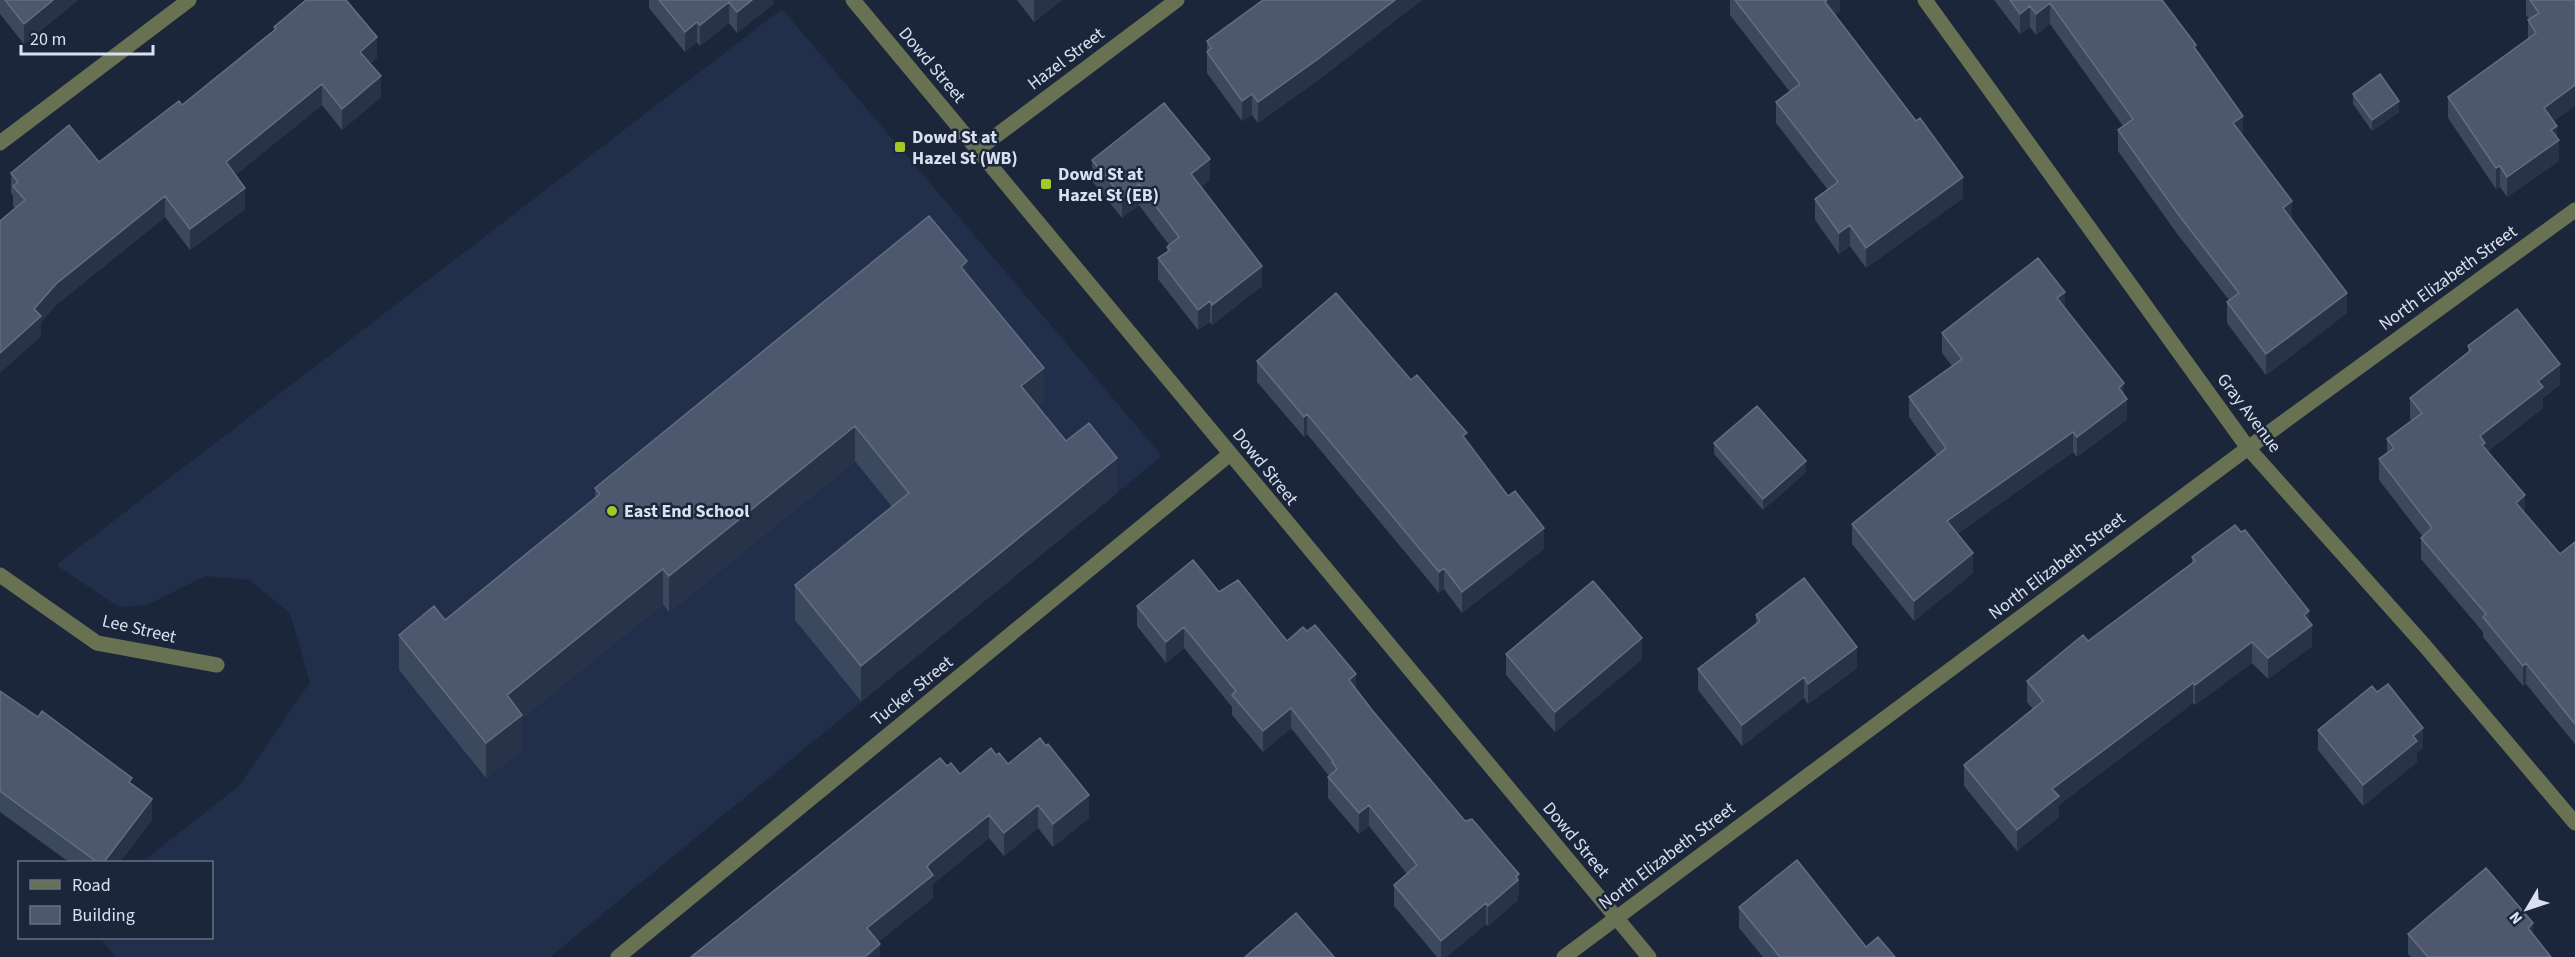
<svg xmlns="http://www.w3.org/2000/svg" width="2575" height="957" font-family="'Source Sans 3',sans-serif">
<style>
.built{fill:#212f4a}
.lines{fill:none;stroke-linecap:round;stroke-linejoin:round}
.minor{stroke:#687252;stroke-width:15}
.wall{fill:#3c485e}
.shaded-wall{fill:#283349}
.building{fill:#4d586e;stroke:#636e82;stroke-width:1.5}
.poi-dot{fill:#a4c825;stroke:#1b263b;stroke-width:2}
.labels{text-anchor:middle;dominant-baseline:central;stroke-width:5;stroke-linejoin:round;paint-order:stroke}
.street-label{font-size:18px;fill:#d9e1f0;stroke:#1b263b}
.poi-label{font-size:18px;font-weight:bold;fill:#d9e1f0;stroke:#1b263b;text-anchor:start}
</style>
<rect width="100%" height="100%" fill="#1b263b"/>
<path class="built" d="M782 9 1162 456 550 957H116L100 938H212V862H142L239 786 310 682 290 613 249 580 205 576 147 605 119 607 56 565Z"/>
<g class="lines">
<path class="minor" d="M853 0 1649 957
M1925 0 2248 448 2425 646 2575 823
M0 143 189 0
M977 150 1177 0
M0 575 97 643 217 665
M618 957 1230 454
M1564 957 2248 448 2575 210"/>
</g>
<path class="wall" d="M0 0H78L24 44 0 14Z
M649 0H773V4L737 33 729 23 700 46 697 42 685 52 649 8Z
M1017 0H1062L1034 22Z
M1263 0H1422L1318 80 1258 123 1252 115 1242 121 1207 73V41Z
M1730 0H1840V11L1835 15 1963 198 1866 268 1850 246 1839 254 1815 220V199L1828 190 1776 123V102L1790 92 1730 15Z
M1994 0H2162L2196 50 2243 137 2347 313 2266 375 2227 323V302L2229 300 2178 235 2118 151V130L2123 126 2050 24 2036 35 2030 27 2020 34Z
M2526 0H2575L2553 122 2557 137 2559 161 2507 197 2500 187 2496 189 2448 118V97L2528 39V20L2529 19 2526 15Z
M274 27 377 58 370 64 381 97 342 130 322 105 235 175 245 209 190 250 165 217 56 305 41 322V337L15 209 13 206V196L11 193V173L99 162 182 105 274 30Z
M2353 94 2399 112 2372 131 2353 104Z
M1092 160 1210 180 1201 187 1262 286 1212 325 1210 322 1198 330 1158 279V258L1167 252V247L1169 245 1139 205 1122 218 1092 181Z
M967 275 1044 403 1038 407 1066 441 1117 493 861 701 795 620V585L892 507 855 461 669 612 663 604 522 718V750L486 778 399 670V635L445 620 595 499V488Z
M2065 308 2124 395 2127 419 2077 457 2073 452 1957 534 1973 573 1914 621 1852 544V524L1937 456 1909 417V397L1952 366 1942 353V333Z
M2468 346 2560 385 2543 398V408L2488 451 2525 514 2560 554 2575 542V744L2526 684 2523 686 2483 637V632L2421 559V538L2423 537 2379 480V459L2387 453V439L2412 420 2410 419V398L2468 353Z
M1257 361 1411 380 1467 441 1544 549 1462 613 1444 589 1439 593 1307 434 1304 437 1257 382Z
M1714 443 1806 472 1763 510 1714 454Z
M2192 557 2309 622 2312 646 2268 679 2252 663 2195 705 2193 703 2059 805V817L2017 851 1964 786V765L2033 709 2027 702V681L2088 641 2192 564Z
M1219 592 1356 689 1519 895 1518 896V900L1488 926 1486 924 1446 957H1437L1394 906V885L1407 874 1369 826 1359 834 1328 798V777L1329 776 1291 728 1263 752 1232 715V707L1184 648 1166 663 1137 626V606Z
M1756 615 1857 668 1808 704 1804 698 1742 746 1698 690V669L1756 624Z
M1506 654 1642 659 1555 732 1506 675Z
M0 691 132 784 152 820 120 862H69L0 812Z
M2318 730 2423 748 2417 753V762L2363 806 2318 750Z
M996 755 1008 764 1089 818 1053 847 1038 828 1004 856 989 838 933 884V898L878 942 880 957H691L947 766 960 774Z
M1739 907 1866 947 1895 957H1763L1739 928Z
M2408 934 2533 935 2551 957H2411L2408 954Z"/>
<path class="shaded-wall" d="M53 0H78L24 44V24Z
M752 0H773V4L737 33V12Z
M1035 0H1062L1034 22V1Z
M1395 0H1422L1318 80 1258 123V102Z
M1827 0H1840V11L1825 23V2Z
M729 2V23L700 46V25Z
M2050 3V24L2036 35V14Z
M2030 6V27L2020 34V14Z
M697 22V42L685 52V32Z
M377 37V58L360 73V52Z
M381 76V97L342 130V109Z
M322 84V105L226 183V162Z
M2575 85V106L2544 129V108Z
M1252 94V115L1242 121V101Z
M2399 101V112L2372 131V120Z
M2243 116V136L2233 123Z
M2557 126V142L2559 140V161L2507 197V177L2551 130Z
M1210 159V180L1191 195V174Z
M2500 166V187L2496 189V168Z
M1963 177V198L1866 268V248Z
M1139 184V205L1122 218V197Z
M245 188V209L190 250V229Z
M165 196V217L56 305 41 322V337L0 373V353L34 309 56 284Z
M2292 201V221L2283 208Z
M1850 225V246L1839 254V233Z
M967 261V297L961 267Z
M1262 266V286L1212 325V305Z
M2065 292V312L2057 298Z
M2347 293V313L2266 375V354Z
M1210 301V322L1198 330V310Z
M2560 364V385L2543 398V408L2485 453V463L2480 436 2538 381Z
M1044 368V403L1021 421V386Z
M2124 383V401L2127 399V419L2077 457V437L2119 388Z
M1307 414V434L1304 437V417Z
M855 426V461L669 612V576Z
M2073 432V452L1947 541V521Z
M1117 458V493L861 701V666Z
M1806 461V472L1763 510V499Z
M2525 495V515L2516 503Z
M1544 528V549L1462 613V592Z
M1973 553V573L1914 621V601Z
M1444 568V589L1439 593V572Z
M663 569V604L522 718V750L486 778V743L507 695Z
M2309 611V627L2312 625V646L2268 679V658L2304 615Z
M1184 627V648L1166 663V642Z
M1642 638V659L1555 732V712Z
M2252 642V663L2195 705V685Z
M1857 647V668L1808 704V684Z
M2526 663V684L2523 686V666Z
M1356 674V694L1349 680Z
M1804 677V698L1742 746V725Z
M2193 683V703L2059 805V817L2017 851V830L2052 789Z
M1291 708V728L1263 752V731Z
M2423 728V748L2417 753V762L2363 806V785L2413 736Z
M1089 795V818L1053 847V824Z
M152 799V820L120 862H104Z
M1038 805V828L1004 856V833Z
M1369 805V826L1359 834V813Z
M989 815V838L933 884V898L867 951V928L929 864Z
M1519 874V895L1518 896V900L1488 926V906Z
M1486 903V924L1446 957H1441V941Z
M2533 923V944L2528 928Z
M880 944V957H865Z"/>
<path class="building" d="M5 0H53L24 24Z
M306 0H346L377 37 360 52 381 76 342 109 322 84 226 162 245 188 190 229 165 196 56 284 34 309 41 316 0 353V221L25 200 13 186 18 182 11 173 69 125 99 162 179 101 182 105 276 29 274 27Z
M659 0H752L737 12 729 2 700 25 697 22 685 32Z
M1263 0H1395L1318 59 1258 102 1252 94 1242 101 1207 52 1211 48 1207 41Z
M1735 0H1827L1825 2 1916 121 1920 118 1963 177 1866 248 1850 225 1839 233 1815 199 1838 182 1776 102 1800 84Z
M2010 0H2162L2196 45 2194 47 2243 116 2233 123 2292 201 2283 208 2347 293 2266 354 2227 302 2239 293 2178 214 2118 130 2133 119 2050 3 2036 14 2030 6 2020 14Z
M2530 0H2575V85L2544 108 2557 126 2551 130 2559 140 2507 177 2500 166 2496 168 2448 97 2536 33 2528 20 2539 13Z
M2380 74 2399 101 2372 120 2353 94Z
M1164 103 1210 159 1191 174 1262 266 1212 305 1210 301 1198 310 1158 258 1170 250 1167 247 1179 237 1139 184 1122 197 1092 160Z
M929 216 967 261 961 267 1044 368 1021 386 1066 441 1089 423 1117 458 861 666 795 585 909 493 855 426 669 576 663 569 507 695 522 715 486 743 399 635 434 606 445 620 600 494 595 488Z
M2038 258 2065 292 2057 298 2124 383 2119 388 2127 399 2077 437 2073 432 1947 521 1973 553 1914 601 1852 524 1946 448 1909 397 1962 359 1942 333Z
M1336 293 1411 380 1417 375 1467 433 1463 436 1508 496 1515 491 1544 528 1462 592 1444 568 1439 572 1307 414 1304 417 1257 361Z
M2517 309 2560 364 2538 381 2543 387 2480 436 2485 443 2482 445 2525 495 2516 503 2560 554 2575 542V724L2526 663 2523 666 2483 617 2486 614 2421 538 2432 528 2379 459 2394 448 2387 439 2422 413 2410 398 2471 350 2468 346Z
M1757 406 1806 461 1763 499 1714 443Z
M2235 525 2241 532 2245 530 2309 611 2304 615 2312 625 2268 658 2252 642 2195 685 2193 683 2052 789 2059 796 2017 830 1964 765 2043 701 2027 681 2083 635 2088 641 2195 561 2192 557Z
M1193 560 1219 592 1238 580 1287 641 1303 627 1307 631 1315 625 1356 674 1349 680 1372 710 1465 821 1472 819 1519 874 1516 877 1518 880 1488 906 1486 903 1441 941 1394 885 1417 865 1369 805 1359 813 1328 777 1337 769 1332 762 1333 761 1291 708 1263 731 1232 695 1236 691 1184 627 1166 642 1137 606Z
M1804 578 1857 647 1808 684 1804 677 1742 725 1698 669 1760 621 1756 615Z
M1593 581 1642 638 1555 712 1506 654Z
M2388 684 2423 728 2413 736 2417 741 2363 785 2318 730 2372 686 2377 692Z
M0 691 38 717 42 711 132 778 129 782 152 799 104 862H97L0 791Z
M1040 738 1046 746 1048 744 1089 795 1053 824 1038 805 1004 833 989 815 929 864 927 867 933 875 867 928 880 944 865 957H691L940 758 947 766 951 763 960 774 991 748 996 755 999 753 1008 764Z
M1797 860 1866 947 1878 937 1895 957H1780L1739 907Z
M2486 868 2533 923 2528 928 2551 957H2428L2408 934Z
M1296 913 1334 957H1245Z"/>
<g class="poi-dot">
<rect x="894" y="141" width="12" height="12" rx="3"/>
<rect x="1040" y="178" width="12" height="12" rx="3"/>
<circle cx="612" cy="511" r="6"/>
</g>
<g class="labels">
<g class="street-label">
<text transform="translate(1066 59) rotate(-37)">Hazel Street</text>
<text transform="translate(932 65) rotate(50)">Dowd Street</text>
<text transform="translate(2448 278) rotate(-36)">North Elizabeth Street</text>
<text transform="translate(2249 413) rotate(53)">Gray Avenue</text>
<text transform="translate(1265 467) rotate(51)">Dowd Street</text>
<text transform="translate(2057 566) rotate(-37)">North Elizabeth Street</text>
<text transform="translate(139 629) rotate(13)">Lee Street</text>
<text transform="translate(912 691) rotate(-39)">Tucker Street</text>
<text transform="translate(1576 840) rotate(50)">Dowd Street</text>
<text transform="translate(1667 856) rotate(-37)">North Elizabeth Street</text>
</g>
<g class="poi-label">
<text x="912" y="137">Dowd St at<tspan x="912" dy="21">Hazel St (WB)</tspan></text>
<text x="1058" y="174">Dowd St at<tspan x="1058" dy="21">Hazel St (EB)</tspan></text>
<text x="624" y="511">East End School</text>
</g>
</g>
<rect x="18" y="861" width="195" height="78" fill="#1b263b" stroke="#677183" stroke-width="1.5"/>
<rect x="30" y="880" width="30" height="9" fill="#687252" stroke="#677183" stroke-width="1.5"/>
<text x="72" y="891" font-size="18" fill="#d9e1f0">Road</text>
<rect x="30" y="906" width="30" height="18" fill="#4d586e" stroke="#677183" stroke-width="1.5"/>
<text x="72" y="921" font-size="18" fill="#d9e1f0">Building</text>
<g transform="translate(2527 909) rotate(231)" stroke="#1b263b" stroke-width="4.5" paint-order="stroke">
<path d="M0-4.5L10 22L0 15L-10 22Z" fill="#d9e1f0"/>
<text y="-9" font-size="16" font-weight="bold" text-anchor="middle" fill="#d9e1f0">N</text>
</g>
<path d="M21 45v9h132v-9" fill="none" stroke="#d9e1f0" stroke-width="3"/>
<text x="30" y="45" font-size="18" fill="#d9e1f0" stroke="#1b263b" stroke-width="4.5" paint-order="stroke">20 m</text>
</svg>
